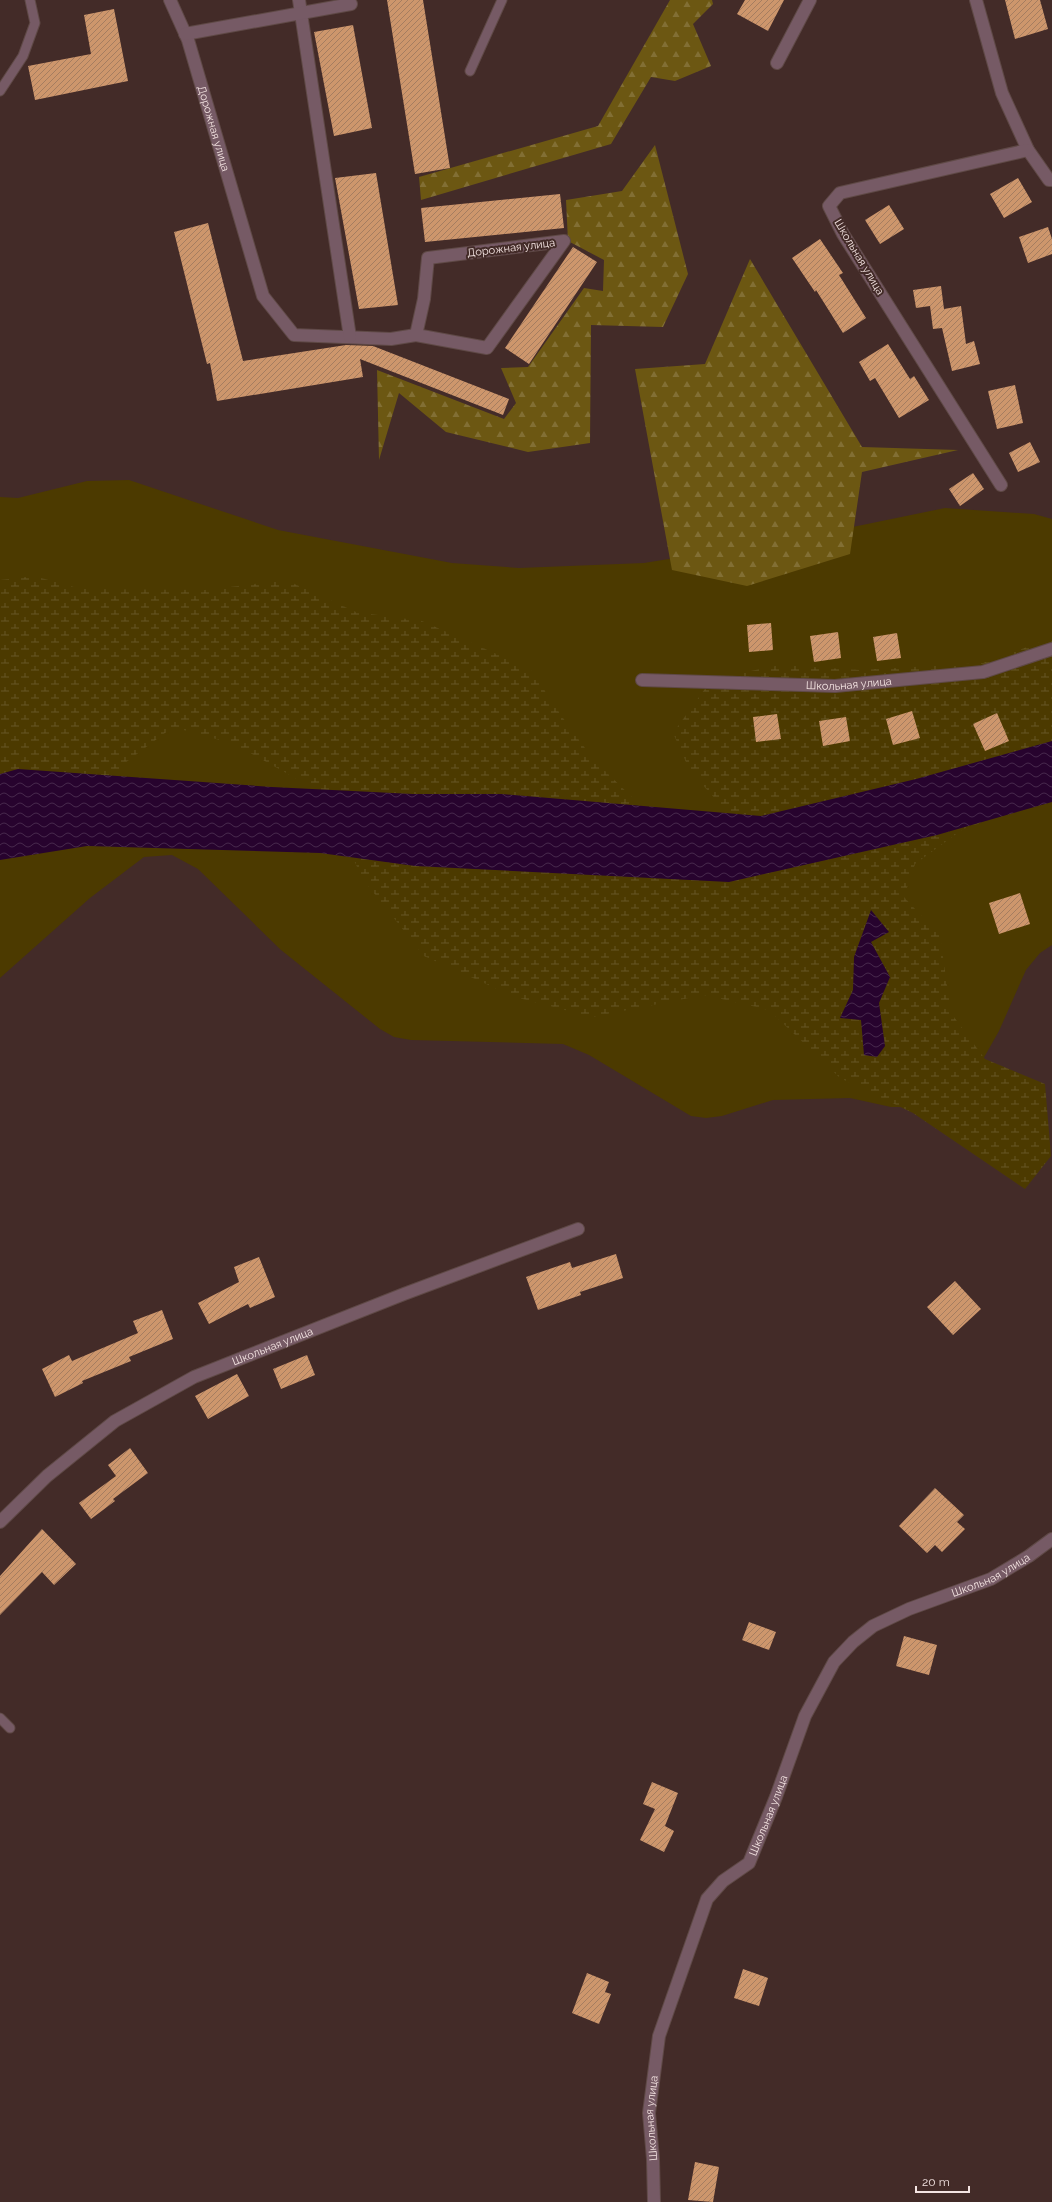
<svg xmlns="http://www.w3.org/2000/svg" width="1052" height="2202" font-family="Raleway,sans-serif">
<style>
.green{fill:#4c3a00}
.forest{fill:url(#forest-firs)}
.wetland{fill:url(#wetland-marsh);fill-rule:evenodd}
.water{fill:url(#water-waves)}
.building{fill:url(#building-hatch)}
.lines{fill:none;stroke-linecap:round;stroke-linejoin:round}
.lane-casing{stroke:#5f4946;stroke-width:11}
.street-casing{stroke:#5f4946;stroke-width:14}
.lane{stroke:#765a65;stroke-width:9}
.street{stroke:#765a65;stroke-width:12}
.labels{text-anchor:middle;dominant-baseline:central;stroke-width:4;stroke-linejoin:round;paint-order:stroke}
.street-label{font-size:11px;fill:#f4e4e2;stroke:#432b28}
</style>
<defs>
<pattern id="forest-firs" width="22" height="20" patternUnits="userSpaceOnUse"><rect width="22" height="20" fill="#6c5712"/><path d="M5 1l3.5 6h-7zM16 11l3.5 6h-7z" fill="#826f34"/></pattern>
<pattern id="wetland-marsh" width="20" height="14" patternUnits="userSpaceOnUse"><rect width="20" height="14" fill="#4c3a00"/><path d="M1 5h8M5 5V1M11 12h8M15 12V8" fill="none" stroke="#665625"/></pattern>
<pattern id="water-waves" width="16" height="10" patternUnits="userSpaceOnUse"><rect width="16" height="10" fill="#27032e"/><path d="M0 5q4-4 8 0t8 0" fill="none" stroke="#47284c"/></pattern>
<pattern id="building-hatch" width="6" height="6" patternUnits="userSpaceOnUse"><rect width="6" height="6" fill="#cd966c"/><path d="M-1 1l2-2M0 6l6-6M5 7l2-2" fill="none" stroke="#a57d60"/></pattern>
</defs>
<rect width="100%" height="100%" fill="#432b28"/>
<path class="green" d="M129 480 278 530 452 563 519 568 644 563 804 537 945 508 1034 514 1052 519V945L1040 953 1026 970 999 1031 982 1061 910 1107H891L850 1098 773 1100 722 1116 706 1118 691 1116 589 1055 563 1044 411 1040 394 1037 380 1029 281 950 198 869 172 855 144 857 90 898 0 978V497L18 498 87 481Z"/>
<path class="forest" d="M670 0H712L713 4 693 24 711 66 675 81 651 77 611 144 421 200 419 177 598 126Z
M655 145 688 274 663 327 591 325 590 443 528 452 446 432 399 393 379 460 377 370 504 419 516 403 501 368 528 367 584 288 603 291 604 260 568 241 566 200 622 191Z
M750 259 862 447 958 450 862 472 850 554 747 586 672 570 635 369 705 364Z"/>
<path class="wetland" d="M34 576 81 589 205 590 286 580 356 612 422 621 530 669 563 718 593 759 649 814 739 825 690 771 673 733 712 679 780 665 860 670 983 663 1052 638V799L963 829 915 864 904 897 940 936 951 1013 985 1059 1045 1084 1051 1156 1025 1189 913 1113 840 1078 769 1010 704 995 592 1017 515 997 424 956 362 878 324 794 234 744 173 727 125 763 54 840 0 855V580ZM871 911V942L890 977 879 1003 885 1046 864 1054 861 1020 840 1018 853 990 854 957Z"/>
<path class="water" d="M1052 741V802L937 835 729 882 415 866 320 853 87 846 0 860V774L18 769 272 787 413 794H502L761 816 916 779Z
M871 910 889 932 871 942 890 977 879 1003 885 1046 877 1057 864 1055 861 1020 840 1018 853 990 854 957Z"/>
<path class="building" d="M387 0H423L450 168 415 174Z
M745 0H784L768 31 737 14Z
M1005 0H1040L1048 29 1015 39Z
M114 9 128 81 35 100 28 66 91 54 84 15Z
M353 25 372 128 334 136 314 32Z
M376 173 398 305 359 309 335 178Z
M1018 178 1032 202 1004 218 990 194Z
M560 194 564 228 425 242 421 208Z
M889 205 904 229 880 244 865 220Z
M208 223 243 361 346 345 373 346 509 399 503 415 360 359 363 377 217 401 210 363 207 364 174 232Z
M1048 227 1052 239V254L1028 263 1019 237Z
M820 239 843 273 839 275 866 318 843 333 816 290 815 292 792 258Z
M573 247 597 262 529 364 505 348Z
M941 286 944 309 961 306 966 344 974 341 980 364 952 371 942 328 933 329 930 306 916 308 913 290Z
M888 344 910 379 914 376 929 400 899 418 875 378 870 381 859 362Z
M1015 385 1023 423 997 429 988 391Z
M1030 442 1040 462 1018 472 1009 453Z
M973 473 984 489 960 506 949 489Z
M771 623 773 650 749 652 747 625Z
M838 632 841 658 814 662 810 636Z
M897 633 901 658 877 661 873 637Z
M912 711 920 738 893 745 886 719Z
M997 713 1009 741 985 751 973 724Z
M777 714 781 739 756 742 753 717Z
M846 717 850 741 823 746 819 721Z
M1020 893 1030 924 999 934 989 903Z
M616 1254 623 1278 580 1292 581 1295 538 1310 526 1277 570 1262 572 1268Z
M259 1257 275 1297 250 1308 248 1304 209 1324 198 1303 239 1282 234 1267Z
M955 1281 981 1309 953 1335 927 1307Z
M162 1310 173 1339 129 1357 131 1361 82 1381 83 1383 55 1397 42 1369 69 1355 72 1361 138 1333 133 1321Z
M307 1355 315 1375 281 1389 273 1369Z
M237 1374 249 1396 208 1419 195 1396Z
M130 1448 148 1473 113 1499 115 1501 91 1519 79 1503 116 1476 108 1465Z
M935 1488 964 1515 957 1522 965 1529 942 1552 935 1545 927 1553 899 1526Z
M42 1529 76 1564 54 1585 42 1572 0 1615V1576Z
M749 1622 776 1632 769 1650 742 1640Z
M904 1636 937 1645 929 1675 896 1666Z
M652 1782 678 1793 665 1826 674 1831 664 1852 640 1840 655 1809 643 1804Z
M743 1969 768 1978 759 2006 734 1998Z
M587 1973 609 1982 605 1992 611 1994 599 2024 572 2013Z
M695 2162 719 2167 713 2202 688 2200Z"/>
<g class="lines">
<defs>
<path id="lane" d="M470 71 502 0
M0 91 23 56 35 23 30 0
M0 1718 10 1728"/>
<g id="street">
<path id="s1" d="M170 0 188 40 263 296 294 335 391 339 416 335 487 348 564 241 428 258 424 299 416 335"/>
<path d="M299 0 350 337"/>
<path d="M976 0 1002 93 1028 150 1049 180H1052"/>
<path d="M185 34 351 4"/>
<path d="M777 63 810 0"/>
<path d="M1001 485 843 234 829 206 840 193 1028 150"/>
<path id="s2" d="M642 680 835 686 983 672 1052 649"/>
<path id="s3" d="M0 1522 47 1476 115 1421 194 1377 404 1294 578 1229"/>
<path id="s4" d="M654 2202 653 2159 649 2113 659 2036 707 1899 723 1881 749 1863 776 1797 805 1716 834 1662 853 1642 873 1626 909 1609 991 1579 1029 1556 1052 1539"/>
</g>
</defs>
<use href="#lane" class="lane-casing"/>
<use href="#street" class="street-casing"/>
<use href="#lane" class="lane"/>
<use href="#street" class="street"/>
</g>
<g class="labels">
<g class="street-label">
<text stroke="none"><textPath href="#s1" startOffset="136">Дорожная улица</textPath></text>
<text transform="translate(511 248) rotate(-7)">Дорожная улица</text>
<text transform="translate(859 257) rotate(59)">Школьная улица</text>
<text stroke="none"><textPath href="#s2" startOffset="207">Школьная улица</textPath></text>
<text stroke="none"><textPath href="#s3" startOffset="328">Школьная улица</textPath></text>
<text stroke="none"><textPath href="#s4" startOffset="768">Школьная улица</textPath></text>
<text stroke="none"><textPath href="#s4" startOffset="419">Школьная улица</textPath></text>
<text stroke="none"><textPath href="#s4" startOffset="84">Школьная улица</textPath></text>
</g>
</g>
<path d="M916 2186v6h53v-6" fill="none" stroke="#f4e4e2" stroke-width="2"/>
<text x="922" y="2186" font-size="12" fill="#f4e4e2" stroke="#432b28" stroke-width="3" paint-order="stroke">20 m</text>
</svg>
